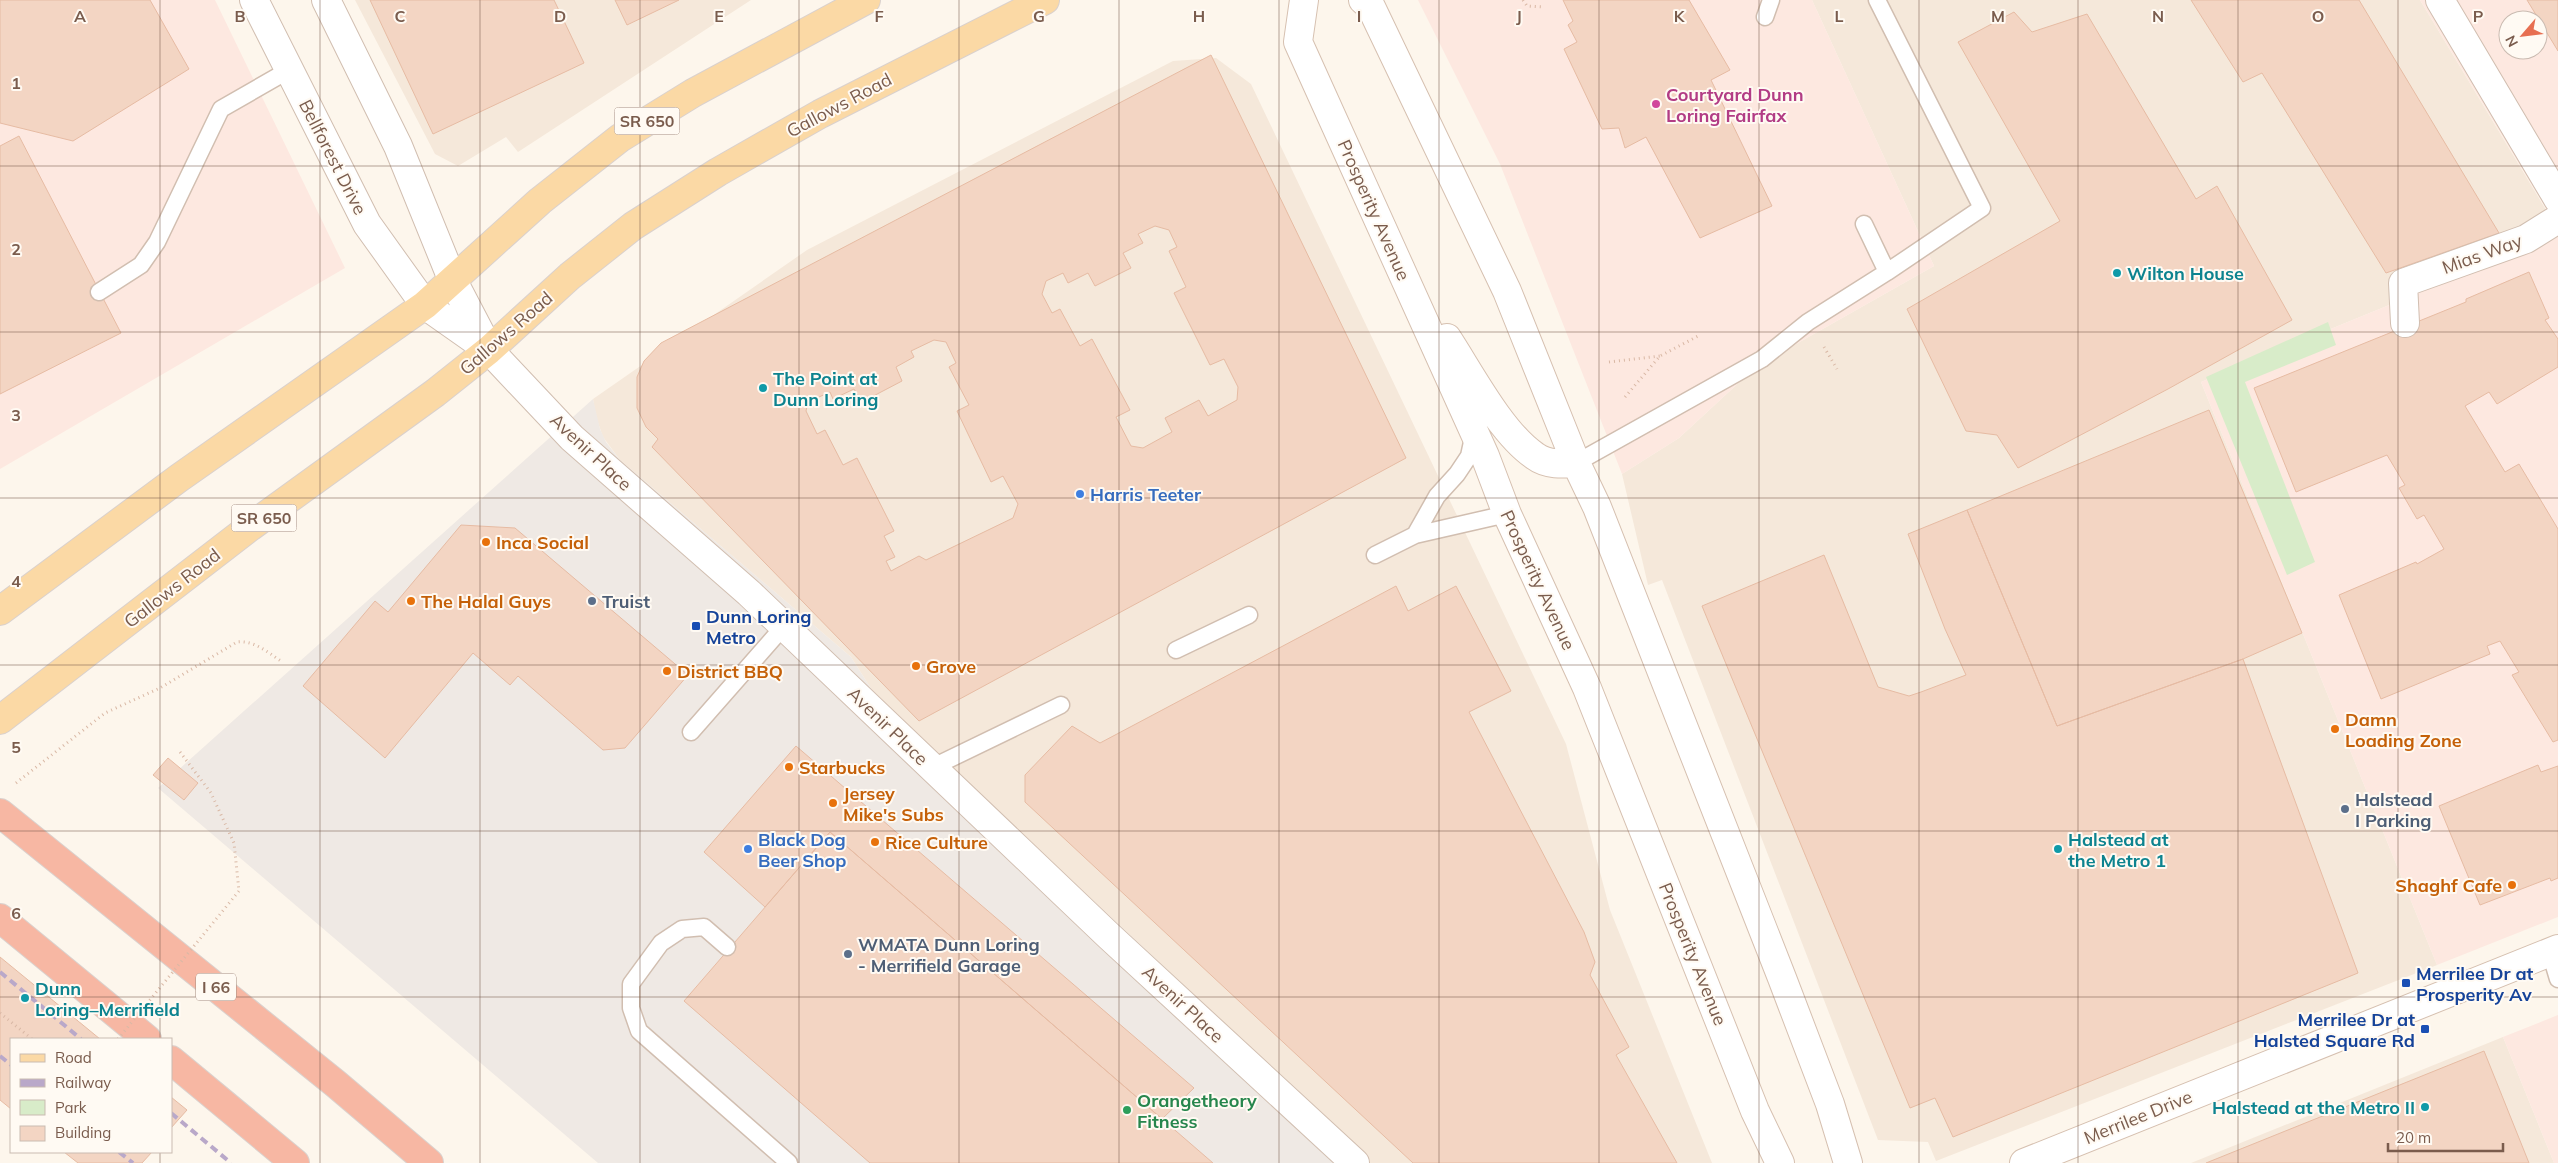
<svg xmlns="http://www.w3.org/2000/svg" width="2558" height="1163" font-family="Mulish,sans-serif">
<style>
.residential{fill:#f5e8da}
.commercial{fill:#fde8e0;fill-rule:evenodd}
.industrial{fill:#efe9e4}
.green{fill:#d8ecc9}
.building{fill:#f3d5c3;stroke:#e6bba3;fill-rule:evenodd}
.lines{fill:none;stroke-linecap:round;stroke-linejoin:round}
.lane-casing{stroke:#d1beb0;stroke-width:19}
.street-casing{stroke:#d1beb0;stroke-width:30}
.secondary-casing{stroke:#d6c0b0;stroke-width:30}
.primary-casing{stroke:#dad1cd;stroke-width:30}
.highway-casing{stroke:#dad1cd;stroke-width:30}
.path{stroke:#d9b8a5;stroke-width:3;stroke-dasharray:1 4;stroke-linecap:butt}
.lane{stroke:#fff;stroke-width:16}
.street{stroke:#fff;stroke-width:28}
.secondary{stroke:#fff;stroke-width:28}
.primary{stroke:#fbd9a5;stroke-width:28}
.highway{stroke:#f7b7a3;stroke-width:28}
.rail{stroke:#b9a8c9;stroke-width:4;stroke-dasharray:8 5;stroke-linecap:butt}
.path-bridge{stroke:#d9b8a5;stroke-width:3;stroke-dasharray:1 4;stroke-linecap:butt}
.grid{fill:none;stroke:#7a5c4d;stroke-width:1;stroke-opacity:0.55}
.hotel-dot{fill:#d1479c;stroke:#fffaf3;stroke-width:2}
.culture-dot{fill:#0f9aa8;stroke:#fffaf3;stroke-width:2}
.shop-dot{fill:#3f7fe0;stroke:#fffaf3;stroke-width:2}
.food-dot{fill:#e8710a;stroke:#fffaf3;stroke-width:2}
.service-dot{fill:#5c6f8a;stroke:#fffaf3;stroke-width:2}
.transit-dot{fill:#1a4fb4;stroke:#fffaf3;stroke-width:2}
.leisure-dot{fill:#2e9e5b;stroke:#fffaf3;stroke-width:2}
.labels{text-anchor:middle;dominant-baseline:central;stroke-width:4;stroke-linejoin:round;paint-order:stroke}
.shield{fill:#fffaf3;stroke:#a28b7f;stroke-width:1}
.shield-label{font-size:16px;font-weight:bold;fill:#7a5c4d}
.hotel-label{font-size:18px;font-weight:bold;fill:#b23c85;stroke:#fffaf3;text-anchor:start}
.street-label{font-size:18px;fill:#7a5c4d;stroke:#fffaf3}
.culture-label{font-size:18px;font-weight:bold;fill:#0d838f;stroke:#fffaf3;text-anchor:start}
.shop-label{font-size:18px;font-weight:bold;fill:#366cbe;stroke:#fffaf3;text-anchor:start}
.food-label{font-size:18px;font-weight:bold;fill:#c56008;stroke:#fffaf3;text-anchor:start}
.service-label{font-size:18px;font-weight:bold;fill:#4e5e75;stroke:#fffaf3;text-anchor:start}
.transit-label{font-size:18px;font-weight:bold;fill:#164399;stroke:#fffaf3;text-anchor:start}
.leisure-label{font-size:18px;font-weight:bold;fill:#27864d;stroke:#fffaf3;text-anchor:start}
.grid-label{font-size:16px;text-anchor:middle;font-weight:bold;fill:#7a5c4d;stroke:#fffaf3;stroke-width:4;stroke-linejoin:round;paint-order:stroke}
</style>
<rect width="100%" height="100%" fill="#fdf6ec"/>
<path class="residential" d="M355 0H751L518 152 506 137 458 166 435 154Z
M1812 0H2420L2558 230V236L2201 382 2437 965 1936 1161 1928 1142 1878 1140 1662 580 1648 585 1622 474 1679 438 1746 376 1766 361 1934 266Z
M1216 58 1251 84 1566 744 1610 910 1712 1163H1365L1280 1084 1160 963 1068 877 900 734 851 657 620 460 603 437 596 417 593 399 807 250 1173 61Z
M2503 1037 2554 1163H2191Z"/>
<path class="commercial" d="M0 0H215L345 268 0 469Z
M1418 0H1812L1934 266 1766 361 1746 376 1679 438 1622 474 1500 164Z
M2420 0H2558V230L2554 222ZM2508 20H2538V50H2508Z
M2558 236V917L2437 965 2201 382Z
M2558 1015V1163H2554L2503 1037Z"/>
<path class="industrial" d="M593 399 600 429 606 442 620 460 851 657 900 734 1068 877 1160 963 1280 1084 1365 1163H598L158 788Z"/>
<path class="green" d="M2328 322 2336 345 2245 382 2315 562 2287 575 2206 377Z"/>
<path class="building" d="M0 0H150L189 69 73 141 0 123Z
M370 0H554L584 63 433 134Z
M615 0H679L627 25Z
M1563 0H1689L1730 70 1711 80 1772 206 1700 238 1646 137 1625 148 1619 128 1602 129 1564 49 1577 42 1568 25 1573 21Z
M2191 0H2359L2499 233 2386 273 2262 73 2243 82Z
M2527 0H2558V51Z
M2014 12 2032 32 2087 14 2196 199 2217 186 2292 320 2168 389 2018 468 1997 435 1966 431 1907 309 2060 221 1958 42Z
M1211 55 1406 458 919 721 652 447 658 439 646 427 637 408V377L644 361 661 343ZM1155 226 1169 230 1177 247 1169 251 1186 287 1174 293 1210 365 1224 359 1238 387 1237 400 1208 416 1199 400 1165 418 1172 432 1143 448 1131 446 1116 417 1130 410 1092 339 1080 346 1060 309 1052 313 1042 294 1046 281 1063 273 1068 283 1088 273 1095 286 1131 268 1123 253 1143 243 1138 234ZM934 340 946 342 956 363 949 367 969 405 957 411 991 482 1003 476 1018 504 1013 518 926 560 919 556 891 571 886 561 895 557 884 536 894 531 857 458 843 465 825 430 817 434 806 411 808 402 830 392 833 399 854 389 862 402 902 381 896 367 914 357 911 351Z
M19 136 121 333 0 394V146Z
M2529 272 2549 318 2545 320 2558 339V367L2497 404 2489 392 2465 406 2505 472 2519 464 2558 529V740L2553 742 2512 675 2519 672 2500 641 2487 646 2490 654 2381 699 2339 595 2416 562 2417 564 2444 549 2424 515 2417 519 2399 488 2405 485 2387 455 2296 492 2254 388 2466 302V299Z
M2209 410 2302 633 2243 659 2057 726 1967 510Z
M1967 510 2057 726 2243 659 2358 973 1953 1137 1935 1098 1910 1108 1702 606 1824 555 1878 687 1909 696 1921 692 1966 675 1945 629 1908 534Z
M461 525 515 528 688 675 625 748 603 750 518 676 510 685 473 653 385 758 303 686 375 601 388 612Z
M1396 586 1408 611 1456 586 1511 691 1469 712 1584 932 1595 962 1590 975 1629 1047 1616 1055 1677 1163H1413L1025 802V775L1072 726 1100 743Z
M796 746 1194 1088 1162 1119 830 832 765 907 704 852Z
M168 758 198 783 184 800 153 775Z
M2538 765 2541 772 2558 766V878L2551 881 2550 878 2480 905 2439 806Z
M830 832 1213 1163H870L684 1001Z
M0 957 100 1039H11V1109L0 1100Z
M2484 1051 2529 1163H2206Z
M171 1097 187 1110 171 1128Z
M64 1152H152L142 1163H78Z"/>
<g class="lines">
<defs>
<path id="lane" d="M1877 0 1982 208 1887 272
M1765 17 1771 0
M99 292 141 265 157 242 221 109 289 70
M1576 463 1762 359 1808 322 1887 272 1864 224
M1415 535 1437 496 1457 474 1469 456 1474 433
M1375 555 1415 535 1507 514
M1176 650 1249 615
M691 732 784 626
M931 768 1061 705
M727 947 704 927 682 929 661 943 631 984V1008L639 1031 789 1163
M2550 952 2558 979"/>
<path id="street" d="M254 0 367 224 425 305 489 350 572 438 749 593 1109 936 1355 1163
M326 0 398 146 452 279 487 346
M2440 0 2558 199
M2405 323 2403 283 2526 239 2558 219"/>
<path id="secondary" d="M1304 0 1298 42 1485 456 1507 514 1587 688 1755 1111 1780 1163
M1363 0 1371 7 1507 291 1576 463 1597 507 1782 978 1830 1104 1848 1163
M1447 338C1470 373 1501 433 1535 456 1547 465 1563 464 1576 463
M2024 1163 2558 949"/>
<path id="primary" d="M0 611 179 478 425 305 540 201 620 138 693 93 866 0
M0 720 250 527 435 393 489 350 570 276 633 226 718 172 820 114 1045 0"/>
<path id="highway" d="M0 813 336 1084 429 1163
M0 918 147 1039
M171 1060 295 1163"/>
</defs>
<use href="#lane" class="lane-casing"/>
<use href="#street" class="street-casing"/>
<use href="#secondary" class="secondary-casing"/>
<use href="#primary" class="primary-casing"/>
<use href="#highway" class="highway-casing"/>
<path class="path" d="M1523 0 1527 6 1543 7
M1824 347 1837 369
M1609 362 1660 356
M1625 397 1660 356 1700 335
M180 752 211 793 234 843 239 891
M16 783 105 713 160 688 237 642C254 640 267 652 281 661
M0 1013 32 1039"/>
<use href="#lane" class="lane"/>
<use href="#street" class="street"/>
<use href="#secondary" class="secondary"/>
<use href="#primary" class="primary"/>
<use href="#highway" class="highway"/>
<path class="rail" d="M0 972 81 1039
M0 1056 11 1065
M171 1113 231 1163
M119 1152 133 1163"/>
<path class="path-bridge" d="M118 1039 239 891"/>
</g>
<path class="grid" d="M160 0V1039M320 0V1163M480 0V1163M640 0V1163M799 0V1163M959 0V1163M1119 0V1163M1279 0V1163M1439 0V1163M1599 0V1163M1759 0V1163M1919 0V1163M2078 0V1163M2238 0V1163M2398 0V1163M0 166H2558M0 332H2558M0 498H2558M0 665H2558M0 831H2558M0 997H2558M160 1152V1163"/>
<circle class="hotel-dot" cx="1656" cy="104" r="5"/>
<g class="culture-dot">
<circle cx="2117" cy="273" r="5"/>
<circle cx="763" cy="388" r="5"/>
<circle cx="2058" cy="849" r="5"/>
<circle cx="25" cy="998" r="5"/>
<circle cx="2425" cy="1107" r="5"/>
</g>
<g class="shop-dot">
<circle cx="1080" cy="494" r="5"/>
<circle cx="748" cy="849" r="5"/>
</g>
<g class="food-dot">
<circle cx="486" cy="542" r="5"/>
<circle cx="411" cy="601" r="5"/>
<circle cx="916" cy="666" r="5"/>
<circle cx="667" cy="671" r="5"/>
<circle cx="2335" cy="729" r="5"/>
<circle cx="789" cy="767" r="5"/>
<circle cx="833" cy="803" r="5"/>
<circle cx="875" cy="842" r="5"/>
<circle cx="2512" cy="885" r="5"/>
</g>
<g class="service-dot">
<circle cx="592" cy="601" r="5"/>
<circle cx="2345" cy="809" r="5"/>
<circle cx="848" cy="954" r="5"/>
</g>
<g class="transit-dot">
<rect x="691" y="621" width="10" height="10" rx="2.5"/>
<rect x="2401" y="978" width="10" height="10" rx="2.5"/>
<rect x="2420" y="1024" width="10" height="10" rx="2.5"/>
</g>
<circle class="leisure-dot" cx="1127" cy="1110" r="5"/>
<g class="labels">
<g class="shield">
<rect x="614.5" y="107.5" width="65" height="27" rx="4"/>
<rect x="231.5" y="504.5" width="65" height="27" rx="4"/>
<rect x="196" y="973.5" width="40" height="27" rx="4"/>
</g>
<g class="shield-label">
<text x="647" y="121">SR 650</text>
<text x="264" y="518">SR 650</text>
<text x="216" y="987">I 66</text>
</g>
<g class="hotel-label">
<text x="1666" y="94">Courtyard Dunn<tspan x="1666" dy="21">Loring Fairfax</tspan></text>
</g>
<g class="street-label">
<text transform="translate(839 105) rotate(-28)">Gallows Road</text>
<text transform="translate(333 157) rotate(63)">Bellforest Drive</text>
<text transform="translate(1374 210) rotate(66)">Prosperity Avenue</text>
<text transform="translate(2482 254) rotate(-20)">Mias Way</text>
<text transform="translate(506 333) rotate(-41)">Gallows Road</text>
<text transform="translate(591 452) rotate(43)">Avenir Place</text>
<text transform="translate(1538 580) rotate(65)">Prosperity Avenue</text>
<text transform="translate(172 588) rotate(-38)">Gallows Road</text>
<text transform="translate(888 726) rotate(44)">Avenir Place</text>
<text transform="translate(1693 954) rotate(68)">Prosperity Avenue</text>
<text transform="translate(1183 1004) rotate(43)">Avenir Place</text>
<text transform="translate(2138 1117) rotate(-22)">Merrilee Drive</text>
</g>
<g class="culture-label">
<text x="2127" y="273">Wilton House</text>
<text x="773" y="378">The Point at<tspan x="773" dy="21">Dunn Loring</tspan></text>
<text x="2068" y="839">Halstead at<tspan x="2068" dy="21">the Metro 1</tspan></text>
<text x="35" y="988">Dunn<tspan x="35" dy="21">Loring–Merrifield</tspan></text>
<text x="2415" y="1107" text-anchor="end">Halstead at the Metro II</text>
</g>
<g class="shop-label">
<text x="1090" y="494">Harris Teeter</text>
<text x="758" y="839">Black Dog<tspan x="758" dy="21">Beer Shop</tspan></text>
</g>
<g class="food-label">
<text x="496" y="542">Inca Social</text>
<text x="421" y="601">The Halal Guys</text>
<text x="926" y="666">Grove</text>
<text x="677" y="671">District BBQ</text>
<text x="2345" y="719">Damn<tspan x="2345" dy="21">Loading Zone</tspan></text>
<text x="799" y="767">Starbucks</text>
<text x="843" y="793">Jersey<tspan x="843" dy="21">Mike's Subs</tspan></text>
<text x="885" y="842">Rice Culture</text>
<text x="2502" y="885" text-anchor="end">Shaghf Cafe</text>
</g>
<g class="service-label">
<text x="602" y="601">Truist</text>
<text x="2355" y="799">Halstead<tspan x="2355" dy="21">I Parking</tspan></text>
<text x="858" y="944">WMATA Dunn Loring<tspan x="858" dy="21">- Merrifield Garage</tspan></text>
</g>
<g class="transit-label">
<text x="706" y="616">Dunn Loring<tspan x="706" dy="21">Metro</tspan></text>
<text x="2416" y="973">Merrilee Dr at<tspan x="2416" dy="21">Prosperity Av</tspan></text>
<text x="2415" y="1019" text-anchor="end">Merrilee Dr at<tspan x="2415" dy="21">Halsted Square Rd</tspan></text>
</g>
<g class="leisure-label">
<text x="1137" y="1100">Orangetheory<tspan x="1137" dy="21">Fitness</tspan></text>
</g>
</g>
<g class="grid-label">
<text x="80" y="22">A</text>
<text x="240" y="22">B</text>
<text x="400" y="22">C</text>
<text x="560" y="22">D</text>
<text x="719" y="22">E</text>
<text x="879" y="22">F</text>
<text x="1039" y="22">G</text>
<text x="1199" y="22">H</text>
<text x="1359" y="22">I</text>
<text x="1519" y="22">J</text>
<text x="1679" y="22">K</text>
<text x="1839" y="22">L</text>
<text x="1998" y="22">M</text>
<text x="2158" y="22">N</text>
<text x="2318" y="22">O</text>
<text x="2478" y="22">P</text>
<text x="16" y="89">1</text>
<text x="16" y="255">2</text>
<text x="16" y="421">3</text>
<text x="16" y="587">4</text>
<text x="16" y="753">5</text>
<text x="16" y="919">6</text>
</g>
<rect x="10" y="1038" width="162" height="115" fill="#fffaf3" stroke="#cabbb1"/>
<rect x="20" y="1054" width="25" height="8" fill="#fbd9a5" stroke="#cabbb1"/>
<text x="55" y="1063" font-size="15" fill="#7a5c4d">Road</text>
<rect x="20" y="1079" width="25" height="8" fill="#b9a8c9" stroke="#cabbb1"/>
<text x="55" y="1088" font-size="15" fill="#7a5c4d">Railway</text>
<rect x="20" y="1100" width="25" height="15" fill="#d8ecc9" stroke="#cabbb1"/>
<text x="55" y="1113" font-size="15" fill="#7a5c4d">Park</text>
<rect x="20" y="1126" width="25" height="15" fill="#f3d5c3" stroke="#cabbb1"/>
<text x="55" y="1138" font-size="15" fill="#7a5c4d">Building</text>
<g transform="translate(2523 35) rotate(242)"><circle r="24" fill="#fffaf3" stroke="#cabbb1"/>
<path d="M0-4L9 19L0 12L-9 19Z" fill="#e76f51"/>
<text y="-8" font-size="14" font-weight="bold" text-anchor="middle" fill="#7a5c4d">N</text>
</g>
<path d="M2388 1143v8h115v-8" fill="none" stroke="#7a5c4d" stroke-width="2.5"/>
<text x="2396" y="1143" font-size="15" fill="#7a5c4d" stroke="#fffaf3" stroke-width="4" paint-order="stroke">20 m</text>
</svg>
